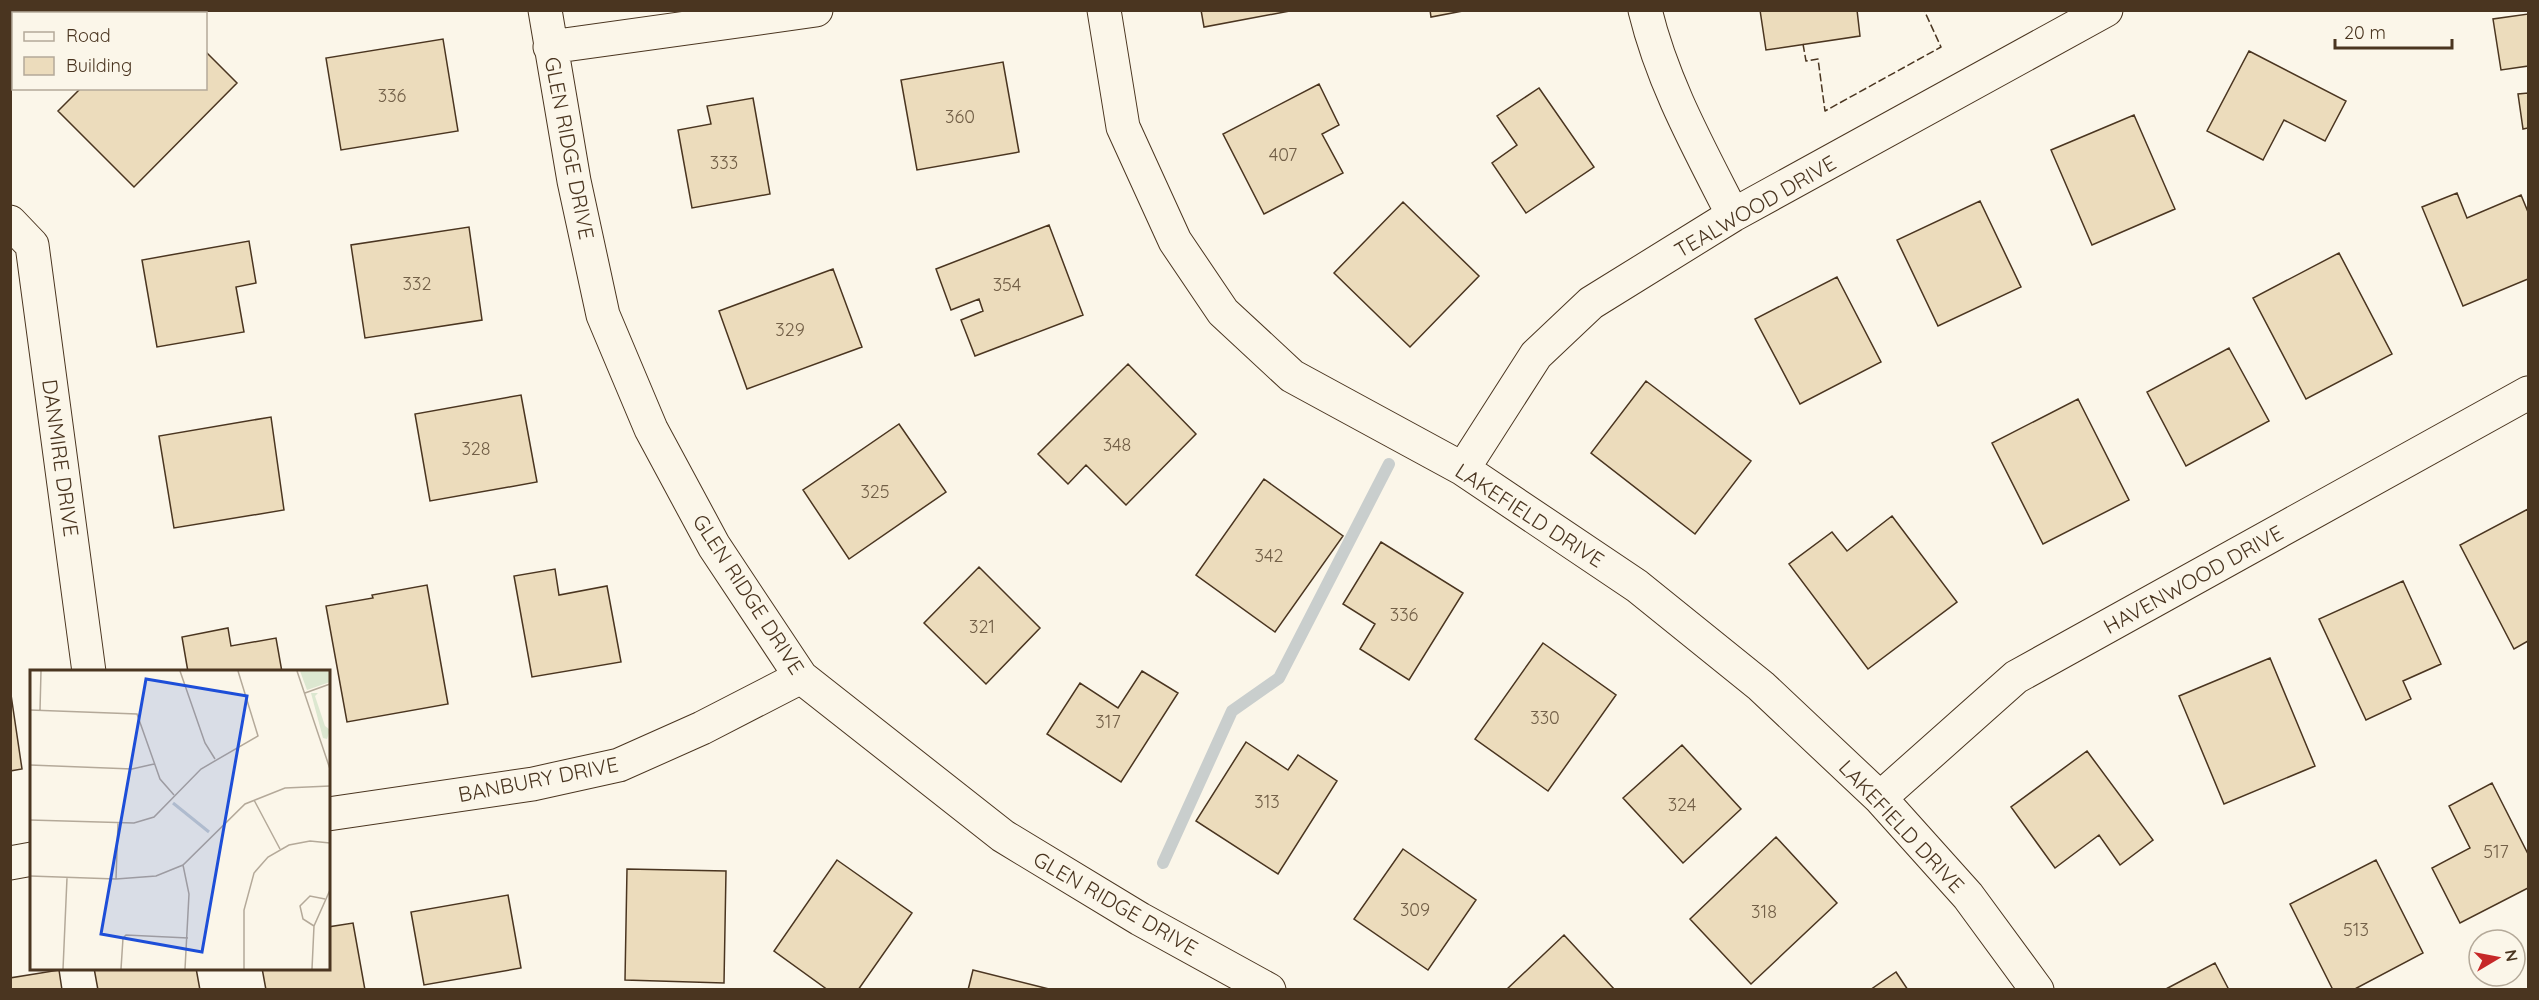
<svg xmlns="http://www.w3.org/2000/svg" width="2539" height="1000" font-family="Quicksand,sans-serif">
<style>
.lines{fill:none;stroke-linecap:round;stroke-linejoin:round}
.stream{stroke:#c9cecd;stroke-width:12}
.building{fill:#ecdcbc;stroke:#4a3520;stroke-width:1.5}
.minor-casing{stroke:#4a3520;stroke-width:35}
.minor{stroke:#fbf6e9;stroke-width:33}
.fence{stroke:#4a3520;stroke-width:1.5;stroke-dasharray:8 3;stroke-linecap:butt}
.labels{text-anchor:middle;dominant-baseline:central;stroke-width:4.5;stroke-linejoin:round;paint-order:stroke}
.number-label{font-size:18px;fill:#725f47}
.street-label{font-size:21px;fill:#4a3520;stroke:#fbf6e9}
.inset-river{fill:none;stroke:#c9cecd;stroke-width:3}
.inset-road{fill:none;stroke:#b4a999;stroke-width:1.5}
.view{fill:#1d4ed8;fill-opacity:0.15;stroke:#1d4ed8;stroke-width:3}
.inset-edge{fill:none;stroke:#4a3520;stroke-width:3}
</style>
<rect width="100%" height="100%" fill="#fbf6e9"/>
<g class="lines">
<path class="stream" d="M1163 863 1232 711 1279 678 1389 464"/>
</g>
<path class="building" d="M1201 10H1295L1204 27Z
M1430 10H1468L1431 17Z
M1760 10H1857L1860 36 1766 50Z
M2528 14V66L2501 70 2493 19Z
M443 39 458 131 341 150 326 58Z
M2249 51 2346 101 2325 141 2284 120 2263 160 2207 131Z
M206 52 237 83 134 187 58 111 81 88H206Z
M1003 62 1019 152 917 170 901 80Z
M1319 84 1339 125 1322 134 1343 173 1264 214 1223 134Z
M1539 88 1594 167 1526 213 1492 163 1517 145 1497 116Z
M2528 93V128L2523 129 2518 94Z
M753 98 770 194 692 208 678 130 711 124 707 106Z
M2134 115 2175 209 2092 245 2051 150Z
M2457 193 2467 218 2521 195 2528 212V279L2463 306 2422 207Z
M1980 201 2021 287 1938 326 1897 240Z
M1403 202 1479 276 1410 347 1334 273Z
M1049 225 1083 315 975 356 961 320 983 311 979 299 951 310 936 269Z
M469 227 482 320 365 338 351 245Z
M249 241 256 283 236 287 244 332 157 347 142 260Z
M2339 253 2392 354 2306 399 2253 298Z
M833 269 862 347 747 389 719 311Z
M1837 277 1881 362 1800 404 1755 319Z
M2229 348 2269 421 2186 466 2147 392Z
M1128 364 1196 434 1126 505 1086 465 1068 484 1038 454Z
M1646 381 1751 461 1695 534 1591 453Z
M521 395 537 482 430 501 415 414Z
M2078 399 2129 500 2043 544 1992 443Z
M271 417 284 510 174 528 159 436Z
M899 424 946 492 849 559 803 490Z
M1264 479 1343 536 1275 632 1196 575Z
M2528 509V641L2514 649 2460 545Z
M1892 516 1957 602 1868 669 1789 564 1832 532 1847 551Z
M1381 542 1463 593 1409 680 1360 649 1375 624 1343 604Z
M979 567 1040 628 986 684 924 623Z
M555 569 559 595 607 586 621 662 532 677 514 576Z
M2403 581 2441 664 2403 681 2411 699 2366 720 2319 619Z
M427 585 448 704 347 722 326 606 373 598 372 595Z
M228 628 231 646 276 638 282 672H188L182 637Z
M1543 643 1616 695 1548 791 1475 739Z
M2270 658 2315 766 2224 804 2179 696Z
M1142 671 1178 693 1121 782 1047 734 1080 683 1118 708Z
M10 688 22 769 10 771Z
M1246 742 1288 770 1298 755 1337 781 1278 874 1196 821Z
M1682 745 1741 809 1683 863 1623 798Z
M2087 751 2153 840 2120 865 2099 835 2055 868 2011 807Z
M2492 783 2528 854V888L2460 923 2432 868 2470 848 2449 806Z
M1776 837 1837 903 1751 984 1690 919Z
M1403 849 1476 900 1428 970 1354 919Z
M837 860 912 913 858 990H828L774 951Z
M2376 860 2423 953 2353 990H2333L2290 904Z
M627 869 726 871 724 983 625 980Z
M508 895 521 968 424 985 411 912Z
M353 923 365 990H266L262 968H328V927Z
M1564 935 1615 990H1506Z
M2215 963 2229 990H2164Z
M94 968H196L200 990H98Z
M59 970 62 990H10V978Z
M973 970 1053 990H968Z
M1896 972 1908 990H1870Z"/>
<g class="lines">
<defs>
<path id="minor" d="M545 10 574 181 603 315 651 429 714 546 801 677 1003 836 1140 919 1269 990
M1104 10 1123 127 1175 241 1223 312 1292 376 1463 469 1637 586 1761 686 1880 798 1968 896 2037 990
M1645 10C1663 84 1699 148 1733 215
M550 47 816 10
M10 222 32 245 89 672
M1463 469 1536 355 1591 303 1733 215 2106 10
M1880 798 2016 677 2528 393
M328 814 533 784 619 765 702 728 801 677
M10 863 32 859"/>
</defs>
<use href="#minor" class="minor-casing"/>
<use href="#minor" class="minor"/>
<path class="fence" d="M1803 44 1806 61 1818 59 1825 111 1941 47 1924 10"/>
</g>
<g class="labels">
<g class="number-label">
<text x="392" y="95">336</text>
<text x="960" y="116">360</text>
<text x="1283" y="154">407</text>
<text x="724" y="162">333</text>
<text x="417" y="283">332</text>
<text x="1007" y="284">354</text>
<text x="790" y="329">329</text>
<text x="1117" y="444">348</text>
<text x="476" y="448">328</text>
<text x="875" y="491">325</text>
<text x="1269" y="555">342</text>
<text x="1404" y="614">336</text>
<text x="982" y="626">321</text>
<text x="1545" y="717">330</text>
<text x="1108" y="721">317</text>
<text x="1267" y="801">313</text>
<text x="1682" y="804">324</text>
<text x="2496" y="851">517</text>
<text x="1415" y="909">309</text>
<text x="1764" y="911">318</text>
<text x="2356" y="929">513</text>
</g>
<g class="street-label">
<text transform="translate(570 148) rotate(79)">GLEN RIDGE DRIVE</text>
<text transform="translate(1755 206) rotate(-30)">TEALWOOD DRIVE</text>
<text transform="translate(61 458) rotate(82)">DANMIRE DRIVE</text>
<text transform="translate(1530 515) rotate(33)">LAKEFIELD DRIVE</text>
<text transform="translate(2193 579) rotate(-29)">HAVENWOOD DRIVE</text>
<text transform="translate(749 594) rotate(57)">GLEN RIDGE DRIVE</text>
<text transform="translate(538 779) rotate(-11)">BANBURY DRIVE</text>
<text transform="translate(1902 826) rotate(47)">LAKEFIELD DRIVE</text>
<text transform="translate(1116 903) rotate(30)">GLEN RIDGE DRIVE</text>
</g>
</g>
<g transform="translate(30 670)">
<rect width="300" height="300" fill="#fbf6e9"/>
<path d="M270 1H300V12L277 20ZM281 23H288L285 26 295 56 300 60 297 69 293 68Z" fill="#dce7d0"/>
<path class="inset-river" d="M143 133 179 162"/>
<path class="inset-road" d="M150 1 175 73 185 89M267 1 300 99M275 23 300 14M0 40 107 44 130 109 144 125M10 40 11 1M0 95 102 99 124 94M224 130 250 179M0 150 104 153 124 147 171 99 228 66 208 1M153 195 159 224 155 299M0 206 86 209 126 206 153 195 215 134 255 118 300 116M86 209 88 153M284 256 273 249 270 236 280 226 295 229M33 299 37 208M91 299 93 268 96 265 158 268M214 299V240L224 203 238 187 259 175 280 171 300 173M282 299 284 256 300 220"/>
<path class="view" d="M116 9 217 26 172 282 71 264Z"/>
<rect width="300" height="300" class="inset-edge"/>
</g>
<rect width="2539" height="1000" fill="none" stroke="#4a3520" stroke-width="24"/>
<rect x="12" y="12" width="195" height="78" fill="#fbf6e9" stroke="#b4a999" stroke-width="1.5"/>
<rect x="24" y="32" width="30" height="9" fill="#fbf6e9" stroke="#b4a999" stroke-width="1.5"/>
<text x="66" y="42" font-size="18" fill="#4a3520">Road</text>
<rect x="24" y="57" width="30" height="18" fill="#ecdcbc" stroke="#b4a999" stroke-width="1.5"/>
<text x="66" y="72" font-size="18" fill="#4a3520">Building</text>
<g transform="translate(2497 958) rotate(80)"><circle r="28" fill="#fbf6e9" stroke="#b4a999" stroke-width="1.5"/>
<path d="M0-4.5L10 22L0 15L-10 22Z" fill="#c62828"/>
<text y="-9" font-size="16" font-weight="bold" text-anchor="middle" fill="#4a3520">N</text>
</g>
<path d="M2335 39v9h117v-9" fill="none" stroke="#4a3520" stroke-width="3"/>
<text x="2344" y="39" font-size="18" fill="#4a3520" stroke="#fbf6e9" stroke-width="4.5" paint-order="stroke">20 m</text>
</svg>
